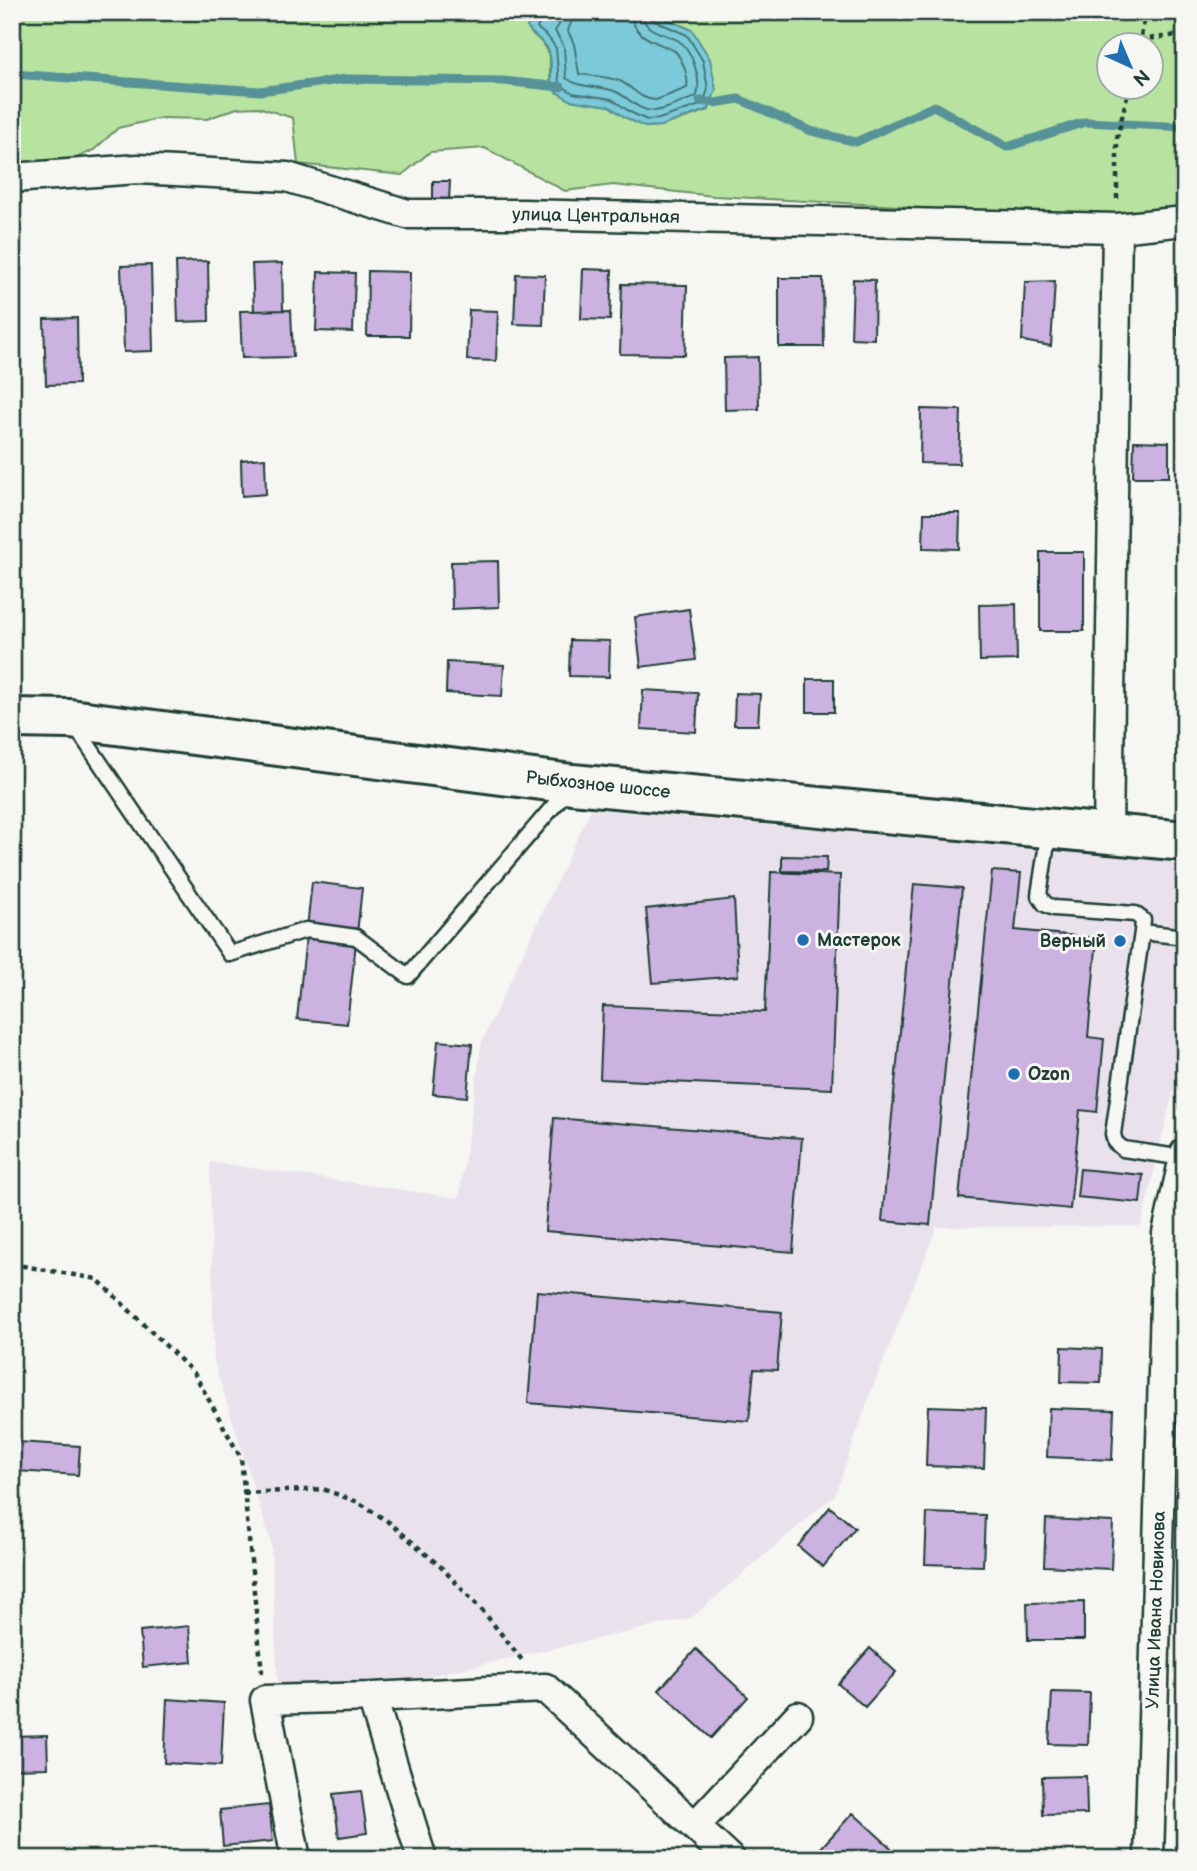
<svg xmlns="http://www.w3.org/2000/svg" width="1197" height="1871" font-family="'Balsamiq Sans',sans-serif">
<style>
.built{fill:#e9e2ed}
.green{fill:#b8e29f;stroke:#6c906a;stroke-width:2;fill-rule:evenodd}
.water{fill:#7ccad9;stroke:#579297;stroke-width:2}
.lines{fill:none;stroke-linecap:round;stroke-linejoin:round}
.shore{stroke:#447576;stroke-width:2}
.stream{stroke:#579297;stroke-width:9}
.building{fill:#cbb2e1;stroke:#1f3d34;stroke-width:2}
.lane-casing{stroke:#1f3d34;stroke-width:19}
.street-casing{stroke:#1f3d34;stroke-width:33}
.secondary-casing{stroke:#1f3d34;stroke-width:44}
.path{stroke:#1f3d34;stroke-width:4.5;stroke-dasharray:5 5;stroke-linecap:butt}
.lane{stroke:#f6f6f2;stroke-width:14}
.street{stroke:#f6f6f2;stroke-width:28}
.secondary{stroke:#f6f6f2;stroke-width:38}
.poi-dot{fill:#1f6fb2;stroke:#f6f6f2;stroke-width:2.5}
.labels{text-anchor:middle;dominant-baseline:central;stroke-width:6;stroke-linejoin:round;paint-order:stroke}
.street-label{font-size:18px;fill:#1f3d34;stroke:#f6f6f2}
.poi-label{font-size:18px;font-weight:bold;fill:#1f3d34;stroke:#f6f6f2;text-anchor:start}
</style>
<rect width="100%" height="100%" fill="#f6f6f2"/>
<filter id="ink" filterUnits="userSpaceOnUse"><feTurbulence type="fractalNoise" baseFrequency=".0143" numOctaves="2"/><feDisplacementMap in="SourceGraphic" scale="14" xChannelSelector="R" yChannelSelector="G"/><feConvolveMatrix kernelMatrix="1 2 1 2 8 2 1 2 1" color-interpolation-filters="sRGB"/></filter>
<g filter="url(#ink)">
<path class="built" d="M591 809 1185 863V1042L1141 1226 937 1227 869 1397 835 1495 691 1618 279 1709 271 1542 214 1362 210 1162 459 1198 482 1041Z"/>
<path class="green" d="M12 12H550L548 15 538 17 531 33C560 55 545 61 552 89L570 100 609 106 626 118 645 127 661 126 709 110 692 30 651 12H1185V106L1179 108 1185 126V212L1099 221 984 216 900 206 714 196 613 185 565 191 485 148 430 152 402 175 298 164 293 118 258 107 237 108 207 119 161 118 118 128 94 150 55 168 12 172ZM1110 46H1152V88H1110Z"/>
<path class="water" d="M550 12H651L692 30 710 59 716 90 709 109 661 126 645 127 626 118 609 106 570 100 552 89C549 77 554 60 548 49 543 40 533 36 527 27L532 20 548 15Z"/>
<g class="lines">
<path class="shore" d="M554 12 551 20 539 24 537 28 548 37 556 48 559 84 573 93 612 99 630 112 647 120 659 119 703 104 708 89 703 61 687 35 655 21 651 18V12
M563 12 561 21 555 31 564 47 566 78C581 89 597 85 614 91 628 96 637 111 654 111 667 110 683 101 696 97 703 83 692 49 679 41 664 32 643 33 642 12
M573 12 572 20 568 31 574 44 579 74C592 76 607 76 620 81 633 87 640 100 656 100L687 88C689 77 683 60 675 51 673 50 666 47 664 46 647 39 632 33 631 12"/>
<path class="stream" d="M12 74 260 91 346 79 503 81 561 87
M700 101 715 103 739 99 811 131 856 142 934 106 1007 147 1085 122 1185 127"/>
</g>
<path class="building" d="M433 181H450L449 201 433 200Z
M208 261 209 321 178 322 176 262Z
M282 263 283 310 254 311 252 264Z
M151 265 153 351 124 352 121 266Z
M583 269 612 270 610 320 581 319Z
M368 271 410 272 409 336H367Z
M318 272 355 273 353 332 316 331Z
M516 274 545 275 543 325 514 324Z
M1175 276H1185V335H1178Z
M779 278H823L824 347H779Z
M853 279 875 280 874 339 851 338Z
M1055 281 1051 346 1022 341 1025 282Z
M622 284 687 285 685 355 620 354Z
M291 310 293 357 242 358 240 311Z
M469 310 498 311 496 361 467 360Z
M77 318 78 384 46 385 44 319Z
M758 357 759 409 725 410 724 358Z
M921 409 961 410 959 464 920 463Z
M1134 441 1169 442V477H1133Z
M265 458 266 494 242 496 241 460Z
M924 513H960L959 549 923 548Z
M1040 552H1084V631H1040Z
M498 561 499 607 452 609 451 562Z
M1016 604 1017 660 980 661 979 605Z
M689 609 696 660 641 667 635 617Z
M570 640 610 641 609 677 569 676Z
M447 662 504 665 502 696 446 693Z
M807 679H834V712H807Z
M643 690 698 693 696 732 641 729Z
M735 693 760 694 758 725H734Z
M782 856 827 857 826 872 782 871Z
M992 871 1021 873 1015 930 1097 938 1088 1037 1104 1039 1097 1112 1080 1110 1070 1209 959 1198Z
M771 872 840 875 832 1089 600 1079 603 1006 765 1012Z
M312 882 362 888 347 1024 297 1019Z
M914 884 962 888 930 1225 882 1221Z
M734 899 738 976 653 983 646 909Z
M438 1041 472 1044 467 1097 433 1094Z
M554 1118 802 1138 793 1252 545 1231Z
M1080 1169 1143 1175 1140 1203 1077 1197Z
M537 1291 782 1312 777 1370 754 1369 749 1421 528 1403Z
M1062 1347 1102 1349 1101 1383 1061 1382Z
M928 1406 986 1408 984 1468 926 1466Z
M1049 1408 1114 1410 1112 1460 1047 1457Z
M18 1442 80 1446 78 1475 16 1471Z
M830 1507 855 1528 823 1567 798 1546Z
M927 1513 985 1515 983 1566 925 1564Z
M1046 1519 1113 1522 1111 1569 1044 1566Z
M1084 1602V1640H1028L1027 1603Z
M189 1626 192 1662 143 1667 140 1631Z
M870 1648 896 1672 865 1707 838 1684Z
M696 1649 748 1697 711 1738 659 1690Z
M1052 1692 1090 1693 1088 1745 1049 1744Z
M167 1699 224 1703 221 1766 164 1763Z
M47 1735 48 1768 12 1769V1736Z
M1086 1776 1087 1814 1043 1815 1042 1777Z
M361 1791 367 1833 339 1837 333 1794Z
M269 1805 273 1841 223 1846 220 1810Z
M853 1813 903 1859H829L819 1850Z"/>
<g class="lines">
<defs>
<path id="lane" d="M75 726 230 954 306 930 356 937 408 976 569 788
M1049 830 1039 895 1045 904 1054 908 1135 914 1143 920 1142 932
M1184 1158 1123 1149 1115 1142 1113 1134 1142 932 1185 937"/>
<path id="street" d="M12 178 138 169 287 177 407 214H521L1117 228 1185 221
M1108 834 1117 228
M696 1825 798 1716
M296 1859 265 1700 372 1697
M422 1859 372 1697 545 1688 730 1859
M1149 1859 1167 1233 1185 1153"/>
<path id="secondary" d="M12 718 70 719 572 784 1185 841"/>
</defs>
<use href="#lane" class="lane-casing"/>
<use href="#street" class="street-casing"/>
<use href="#secondary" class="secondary-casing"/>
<path class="path" d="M1140 40 1185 34
M1139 46 1146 12
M1117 199V138L1129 88
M12 1264 97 1279 194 1373 241 1458 262 1673
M244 1493 323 1489 358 1502 390 1523 441 1567 482 1610 522 1660"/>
<use href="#lane" class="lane"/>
<use href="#street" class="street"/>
<use href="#secondary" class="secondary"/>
</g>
</g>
<g class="poi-dot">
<circle cx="803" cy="940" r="7"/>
<circle cx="1120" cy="941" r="7"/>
<circle cx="1014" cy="1074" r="7"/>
</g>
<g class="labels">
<g class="street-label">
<text transform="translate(596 216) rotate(1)">улица Центральная</text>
<text transform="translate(598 785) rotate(6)">Рыбхозное шоссе</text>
<text transform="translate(1156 1610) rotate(-88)">Улица Ивана Новикова</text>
</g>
<g class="poi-label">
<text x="817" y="940">Мастерок</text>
<text x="1106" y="941" text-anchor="end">Верный</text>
<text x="1028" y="1074">Ozon</text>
</g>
</g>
<rect width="1197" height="1871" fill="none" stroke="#f6f6f2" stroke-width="42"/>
<rect x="21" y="21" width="1155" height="1829" fill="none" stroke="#1f3d34" stroke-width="2.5" filter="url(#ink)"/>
<g transform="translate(1130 66) rotate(136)"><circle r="33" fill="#f6f6f2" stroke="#a0aca6" stroke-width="2"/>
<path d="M0-5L12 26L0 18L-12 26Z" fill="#1f6fb2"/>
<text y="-10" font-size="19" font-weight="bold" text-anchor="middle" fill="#1f3d34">N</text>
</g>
</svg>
